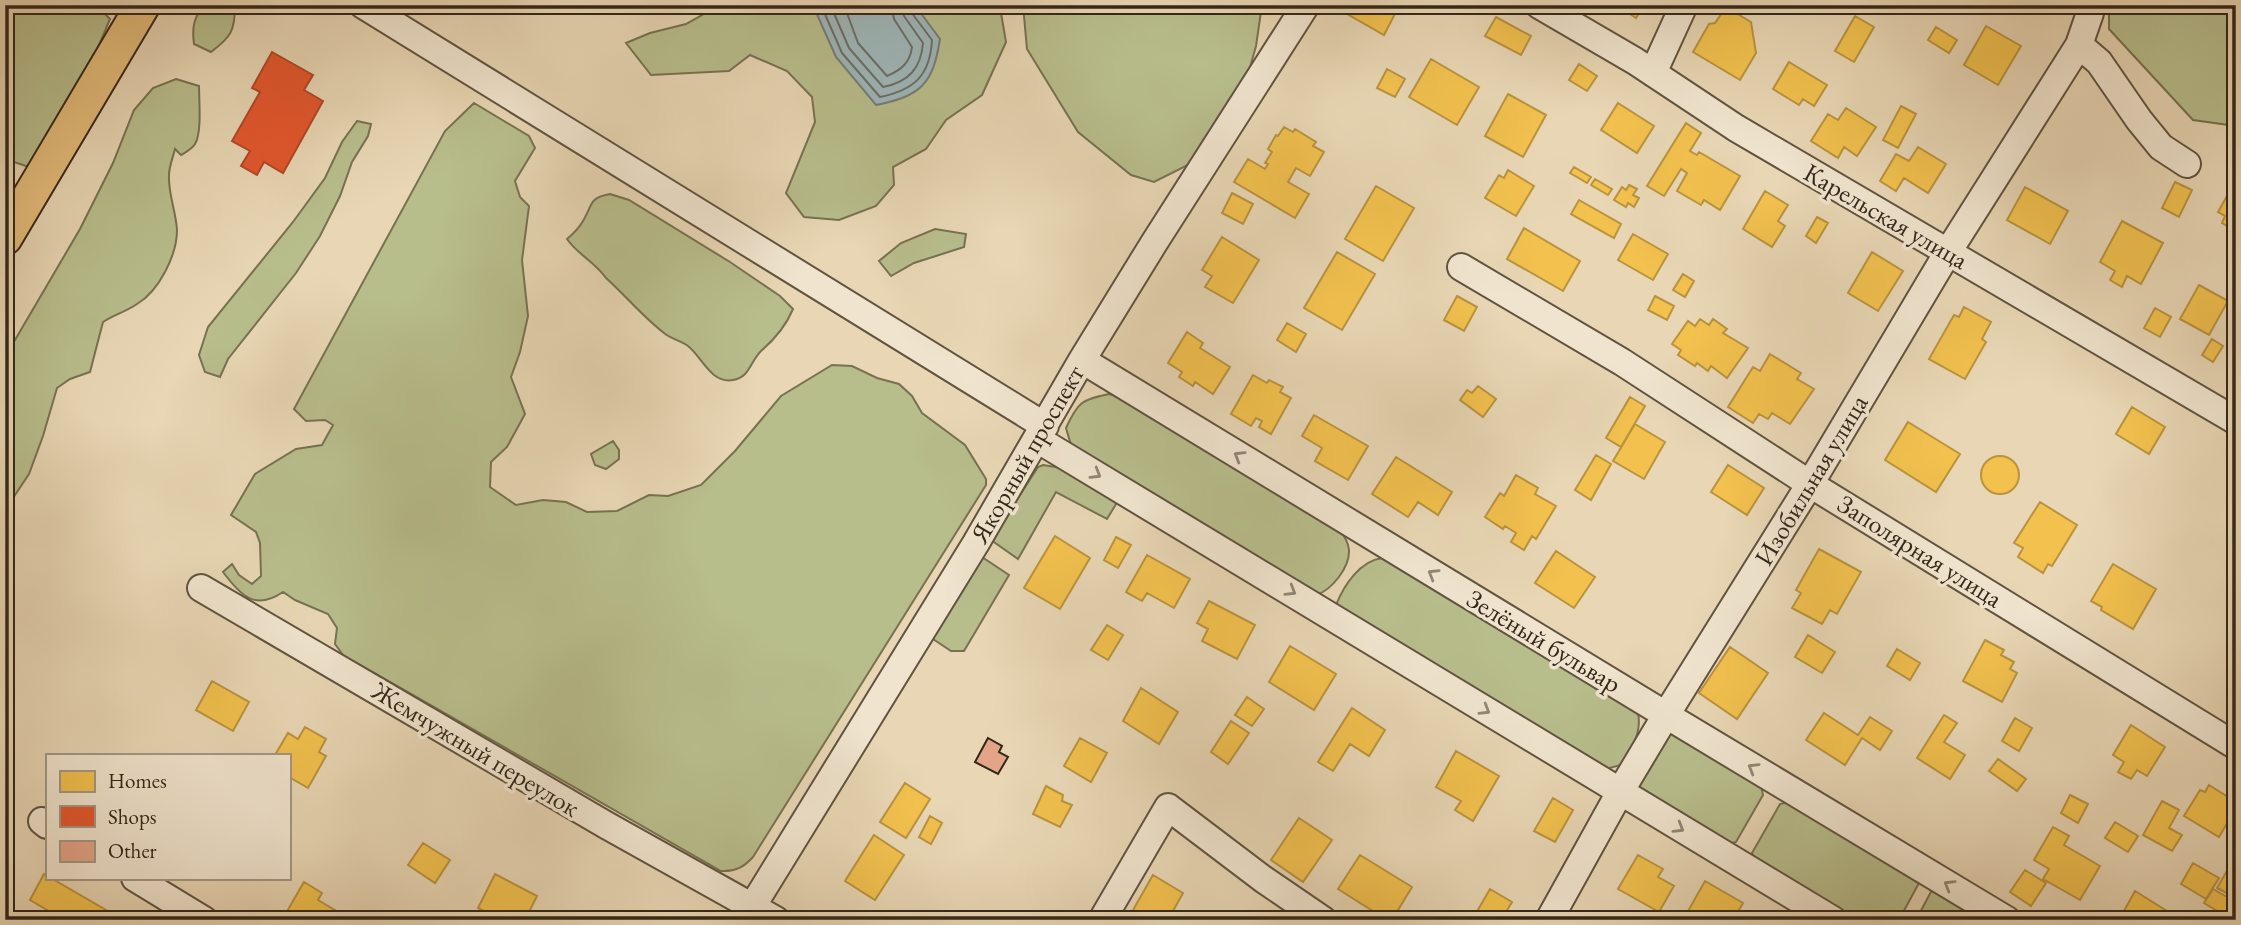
<svg xmlns="http://www.w3.org/2000/svg" width="2241" height="925" font-family="'EB Garamond',serif">
<style>
.green{fill:#b8bd8c;stroke:#767252;stroke-width:2}
.water{fill:#9eb6b9;stroke:#747d79;stroke-width:2}
.homes{fill:#f2c14e;stroke:#b9933e;stroke-width:2}
.shops{fill:#e4572e;stroke:#af4928;stroke-width:2}
.lines{fill:none;stroke-linecap:round;stroke-linejoin:round}
.shore{stroke:#696e69;stroke-width:2}
.building{fill:#e3a488;stroke:#342719;stroke-width:2}
.minor-casing{stroke:#615340;stroke-width:30}
.major-casing{stroke:#342719;stroke-width:37}
.minor{stroke:#f0e4ce;stroke-width:26}
.major{stroke:#e4bb7a;stroke-width:33}
.oneway{stroke:#928674}
.labels{text-anchor:middle;dominant-baseline:central;stroke-width:7;stroke-linejoin:round;paint-order:stroke}
.street-label{font-size:26px;fill:#342719;stroke:#f0e4ce}
</style>
<rect width="100%" height="100%" fill="#e8d6b4"/>
<filter id="stains"><feTurbulence type="fractalNoise" baseFrequency=".00286" numOctaves="4"/><feColorMatrix values="0 0 0 0 .2 0 0 0 0 .09 0 0 0 0 .02 0 0 0 .5 -.17"/></filter>
<radialGradient id="worn" r=".72"><stop offset=".6" stop-color="#630" stop-opacity="0"/><stop offset="1" stop-color="#630" stop-opacity=".3"/></radialGradient>
<path class="green" d="M5 5H110L105 14 110 19 95 55 29 167 5 159Z
M206 5H235C235 31 231 37 211 52L194 44C192 29 193 15 206 5Z
M762 5H819L816 11 917 8 912 5H998L1000 7 1006 42 982 95 946 120 926 149 893 167 894 185 876 206 839 220 804 217 786 193 815 122 812 97 787 71 750 55 729 71 651 75 626 43 650 33 686 24 711 10H730L743 14Z
M1023 5H1262L1256 46 1244 89 1190 164 1154 182 1131 175 1078 132 1027 49Z
M2109 5H2236V126L2193 120 2109 29Z
M176 79 199 86C199 100 202 133 195 144 192 149 186 152 181 155L175 149C173 157 169 167 169 175 168 194 176 211 177 230 177 255 159 291 137 304 127 311 114 315 103 322L90 372 70 379 57 388 43 436 29 474 5 510V357L80 229 113 163 134 110 153 88Z
M474 103 529 136 535 148 515 181 520 197 529 206 522 260 528 316 520 352 511 377 525 414 507 447 491 462 490 487 516 505 543 500 566 502 587 512 617 511 649 495 668 496 701 485 735 451 781 396 832 365 852 366 877 378 899 384 912 396 922 413 965 445 986 479V485L753 857C744 867 735 872 721 871L343 655 335 644 337 628 328 614 295 600 283 592C255 611 241 596 223 572L232 564 239 575 252 584 261 576 260 543 256 532 231 515 255 474 296 449 322 445 333 425 325 420 306 421 294 409 445 131Z
M357 121 371 124 368 136 352 162 340 196 320 236 296 273 228 359 220 377 205 372 199 355 208 327 293 222 325 178 342 142Z
M610 194 629 200 730 262 780 296 793 309C786 326 775 339 761 351 750 362 750 377 733 380 711 384 702 357 688 346 681 341 671 339 664 333 643 317 626 296 606 278 595 262 578 255 567 239 573 234 579 228 583 221 593 205 588 198 610 194Z
M935 229 966 234 964 247 914 263 891 276 879 261 901 243Z
M1109 394 1120 397 1339 529C1344 536 1348 541 1349 550 1350 567 1332 590 1316 595L1071 445 1066 428C1078 402 1081 400 1109 394Z
M613 441 619 450V459L606 469 595 465 591 454Z
M1043 465 1068 469 1119 499 1107 519 1056 492 1018 559 991 540 1038 467Z
M979 555 1009 575 964 651H951L930 637Z
M1382 558 1389 560 1638 713C1642 732 1632 749 1621 765L1606 769 1336 605C1344 585 1360 561 1382 558Z
M1667 730 1761 785 1763 795 1736 842 1725 845 1632 790Z
M1788 802 1920 881 1899 920H1851L1755 860 1752 853 1780 804Z
M1933 888 1986 920H1916Z"/>
<path class="water" d="M819 5H912L917 8 940 39C933 84 921 96 876 105L836 57 815 10Z"/>
<path class="homes" d="M1354 5H1399V6L1384 35 1349 15Z
M1617 5H1644L1636 18Z
M1726 7 1751 22 1756 53 1740 80 1693 52 1709 24 1715 23Z
M1855 16 1874 27 1854 62 1835 51Z
M1496 17 1531 36 1521 55 1485 36Z
M1986 26 2021 46 1998 85 1964 65Z
M1936 27 1957 40 1949 53 1928 40Z
M1431 59 1479 87 1457 125 1409 97Z
M1789 62 1827 85 1814 106 1803 99 1799 105 1773 89Z
M1579 64 1597 76 1587 91 1569 80Z
M1387 69 1405 79 1395 97 1377 88Z
M1508 94 1546 115 1523 157 1485 136Z
M1618 103 1654 126 1637 153 1601 130Z
M1901 106 1916 114 1898 148 1883 140Z
M1846 108 1876 127 1857 156 1844 147 1838 158 1811 141 1828 114 1838 120Z
M1686 123 1701 133 1690 151 1697 155 1699 152 1740 176 1720 210 1704 200 1701 205 1677 191 1687 173 1681 169 1664 196 1647 186Z
M1284 127 1293 132 1295 129 1316 142 1313 146 1324 152 1310 176 1296 168 1288 182 1309 194 1295 218 1234 182 1248 159 1265 169 1268 164 1265 163 1272 152 1268 149 1276 135 1278 136Z
M1918 147 1946 164 1928 193 1904 178 1896 191 1880 181 1896 154 1909 161Z
M1574 167 1591 177 1587 183 1570 173Z
M1508 170 1534 186 1516 216 1485 198 1499 175 1504 178Z
M1595 179 1612 189 1608 195 1591 185Z
M2175 182 2192 190 2179 217 2162 208Z
M1629 185 1637 189 1633 195 1639 198 1634 207 1628 203 1626 207 1614 200 1622 187 1626 190Z
M1376 186 1414 208 1383 261 1345 239Z
M2025 187 2068 211 2050 244 2007 220Z
M1765 191 1788 205 1778 221 1785 226 1772 247 1743 229Z
M1232 193 1253 204 1243 224 1222 213Z
M2228 194 2236 198V231L2222 223 2225 216 2218 212Z
M1579 200 1621 224 1614 238 1571 214Z
M1817 217 1828 223 1816 243 1806 236Z
M2122 221 2163 243 2141 284 2127 276 2122 287 2110 280 2115 271 2100 262Z
M1524 228 1580 261 1563 291 1507 259Z
M1633 234 1668 254 1653 280 1618 260Z
M1222 237 1259 260 1233 303 1205 287 1212 276 1202 270Z
M1337 252 1375 274 1342 330 1304 308Z
M1872 252 1903 271 1878 311 1848 293Z
M1683 274 1694 281 1685 297 1673 290Z
M2199 285 2228 301 2209 335 2180 319Z
M1457 296 1477 307 1464 331 1444 320Z
M1655 296 1674 306 1667 320 1648 310Z
M1964 307 1991 322 1982 339 1986 342 1965 379 1929 359 1954 315 1959 317Z
M2155 308 2171 317 2160 337 2144 328Z
M1700 319 1709 325 1713 319 1727 329 1723 333 1748 348 1727 378 1711 366 1708 371 1697 363 1695 366 1678 355 1681 350 1672 344 1688 321 1695 326Z
M1287 323 1306 334 1296 352 1277 340Z
M1187 332 1203 343 1200 348 1230 367 1213 394 1195 382 1193 386 1179 377 1182 372 1168 363Z
M2212 339 2223 346 2213 362 2202 355Z
M1770 354 1801 373 1797 379 1814 389 1790 424 1772 413 1768 419 1759 414 1753 423 1728 407 1753 367 1760 371Z
M1253 375 1267 383 1269 380 1283 387 1280 392 1291 398 1271 434 1259 427 1262 421 1256 418 1251 426 1231 414Z
M1478 386 1496 399 1483 417 1460 400 1467 390 1472 393Z
M1630 397 1645 406 1621 447 1606 438Z
M2132 407 2165 427 2149 454 2116 434Z
M1314 415 1368 446 1348 480 1315 461 1322 448 1302 436Z
M1908 422 1960 454 1936 492 1885 460Z
M1635 424 1665 442 1644 479 1613 461Z
M1596 455 1611 464 1591 500 1575 490Z
M1981 475a19 19 0 1 1 38 0a19 19 0 1 1-38 0Z
M1396 457 1452 492 1438 515 1418 502 1408 517 1372 494Z
M1728 465 1764 488 1747 515 1711 492Z
M1516 475 1538 488 1535 494 1556 506 1536 539 1532 536 1524 550 1511 542 1516 533 1505 526 1503 529 1485 517 1500 493 1504 496Z
M2040 502 2077 525 2052 566 2048 564 2043 573 2018 557 2023 548 2014 543Z
M1055 536 1090 558 1060 609 1024 588Z
M1116 537 1131 545 1118 568 1104 560Z
M1819 549 1861 572 1837 614 1830 610 1822 624 1792 608 1801 593 1796 590Z
M1556 551 1595 577 1574 608 1535 583Z
M1147 555 1190 579 1174 608 1147 593 1142 601 1126 592Z
M2113 564 2156 589 2133 629 2101 610 2102 607 2091 601Z
M1209 601 1255 625 1237 659 1202 641 1208 629 1197 623Z
M1107 625 1123 635 1108 660 1091 650Z
M1808 635 1835 652 1822 673 1795 657Z
M1985 640 2004 650 2001 655 2014 662 2010 669 2017 673 2002 702 1963 681Z
M1290 646 1336 674 1314 710 1269 682Z
M1730 647 1768 673 1737 719 1699 693Z
M1897 649 1920 663 1910 680 1887 666Z
M212 681 249 702 233 731 196 710Z
M1141 688 1178 712 1159 744 1123 721Z
M1247 697 1264 709 1252 726 1235 715Z
M1352 708 1385 730 1369 756 1350 744 1333 771 1318 762Z
M1824 713 1858 735 1870 717 1892 731 1880 750 1862 738 1845 765 1806 740Z
M1944 715 1957 723 1944 742 1965 755 1950 779 1917 758Z
M2015 718 2032 728 2019 751 2002 741Z
M1231 721 1249 733 1228 764 1211 752Z
M2131 725 2165 747 2147 776 2137 770 2131 779 2118 772 2124 762 2113 755Z
M305 727 326 739 319 752 326 756 308 788 289 777V755H275L288 733 298 739Z
M1080 738 1107 753 1091 782 1064 766Z
M1456 751 1499 776 1473 821 1455 810 1461 801 1436 787Z
M1998 759 2026 779 2017 791 1989 771Z
M905 783 930 799 906 838 880 822Z
M2209 785 2236 802V808L2219 837 2184 816 2200 790 2205 792Z
M1046 786 1063 795 1062 801 1072 805 1060 827 1033 814Z
M2070 795 2088 804 2078 823 2061 813Z
M1553 798 1573 810 1555 842 1534 831Z
M2162 801 2179 810 2169 828 2182 835 2172 851 2143 835Z
M930 816 942 823 931 844 919 837Z
M1299 818 1332 840 1303 882 1271 860Z
M2115 822 2138 836 2128 852 2105 838Z
M2053 827 2069 836 2064 845 2100 866 2080 900 2043 879 2049 869 2034 860Z
M874 835 904 855 875 900 845 881Z
M423 843 450 860 435 883 408 865Z
M1360 855 1412 887 1392 920H1387L1338 889Z
M1638 855 1663 869 1658 877 1674 886 1659 912 1618 889Z
M2193 863 2219 878 2206 899 2181 884Z
M2228 869 2236 873V889L2232 896 2217 888Z
M2025 870 2046 883 2031 906 2010 892Z
M44 874 118 917 117 920H64L30 900Z
M495 874 537 896 525 920H501L478 908Z
M1153 875 1183 893 1168 920H1151L1133 910Z
M1705 881 1743 903 1735 917 1741 920H1683Z
M304 882 322 893 318 900 348 918 347 920H282Z
M1490 889 1512 902 1501 920H1472Z
M2213 889 2236 902V920H2232L2204 903Z
M2135 891 2167 911 2162 920H2119Z"/>
<path class="shops" d="M272 52 313 75 304 90 323 101 283 173 264 162 257 175 241 166 250 151 232 141 260 92 252 88Z"/>
<g class="lines">
<path class="shore" d="M824 5V12L842 53 880 97C914 90 930 76 932 40L911 12 910 5
M833 5V11L849 48 883 87C909 82 921 68 923 43L904 16 901 5
M844 5 858 43 887 76C901 70 910 63 912 47L894 19 891 5"/>
</g>
<path class="building" d="M988 738 1002 746 999 752 1008 757 998 774 975 762Z"/>
<g class="lines">
<defs>
<path id="minor" d="M363 5 1045 426
M1539 5 1635 61 1736 128 2236 421
M2090 5V13L2079 45 2099 62 2139 120 2161 147 2187 164
M1653 73 1684 5
M1461 267 1622 362 1810 484 2236 746
M1082 360 1666 715 2007 920
M1037 439 1833 920
M201 588 606 825 776 920
M42 821 47 825
M135 878 204 920
M744 920 976 543 1082 360 1154 243 1306 5
M1102 920 1168 807 1263 879 1323 920
M1549 920 1620 792 1666 715 1810 484 1948 252 2079 45"/>
<path id="major" d="M5 238 143 5"/>
</defs>
<use href="#minor" class="minor-casing"/>
<use href="#major" class="major-casing"/>
<use href="#minor" class="minor"/>
<use href="#major" class="major"/>
</g>
<defs><path id="oneway-chevron" d="M-2-3.5L2.5 0L-2 3.5" fill="none" stroke-width="1.6" stroke-linecap="round" stroke-linejoin="round" transform="scale(1.75)"/></defs>
<g class="oneway">
<use href="#oneway-chevron" transform="translate(1239 456) rotate(-149)"/>
<use href="#oneway-chevron" transform="translate(1096 474) rotate(31)"/>
<use href="#oneway-chevron" transform="translate(1433 574) rotate(-149)"/>
<use href="#oneway-chevron" transform="translate(1291 591) rotate(31)"/>
<use href="#oneway-chevron" transform="translate(1485 710) rotate(31)"/>
<use href="#oneway-chevron" transform="translate(1753 768) rotate(-149)"/>
<use href="#oneway-chevron" transform="translate(1679 828) rotate(31)"/>
<use href="#oneway-chevron" transform="translate(1949 885) rotate(-149)"/>
</g>
<g class="labels">
<g class="street-label">
<text transform="translate(1886 216) rotate(30)">Карельская улица</text>
<text transform="translate(1027 454) rotate(-60)">Якорный проспект</text>
<text transform="translate(1811 480) rotate(-59)">Изобильная улица</text>
<text transform="translate(1920 551) rotate(32)">Заполярная улица</text>
<text transform="translate(1544 641) rotate(31)">Зелёный бульвар</text>
<text transform="translate(476 749) rotate(31)">Жемчужный переулок</text>
</g>
</g>
<rect width="2241" height="925" fill="none" stroke="#e8d6b4" stroke-width="28"/>
<rect x="7" y="7" width="2227" height="911" fill="none" stroke="#342719" stroke-width="3.5"/>
<rect x="14" y="14" width="2213" height="897" fill="none" stroke="#342719" stroke-width="2"/>
<rect x="46" y="754" width="245" height="126" fill="#f0e4ce" stroke="#a59886" stroke-width="2"/>
<rect x="60" y="771" width="35" height="21" fill="#f2c14e" stroke="#a59886" stroke-width="2"/>
<text x="108" y="788" font-size="21" fill="#342719">Homes</text>
<rect x="60" y="806" width="35" height="21" fill="#e4572e" stroke="#a59886" stroke-width="2"/>
<text x="108" y="824" font-size="21" fill="#342719">Shops</text>
<rect x="60" y="841" width="35" height="21" fill="#e3a488" stroke="#a59886" stroke-width="2"/>
<text x="108" y="858" font-size="21" fill="#342719">Other</text>
<rect width="100%" height="100%" filter="url(#stains)"/>
<rect width="100%" height="100%" fill="url(#worn)"/>
</svg>
